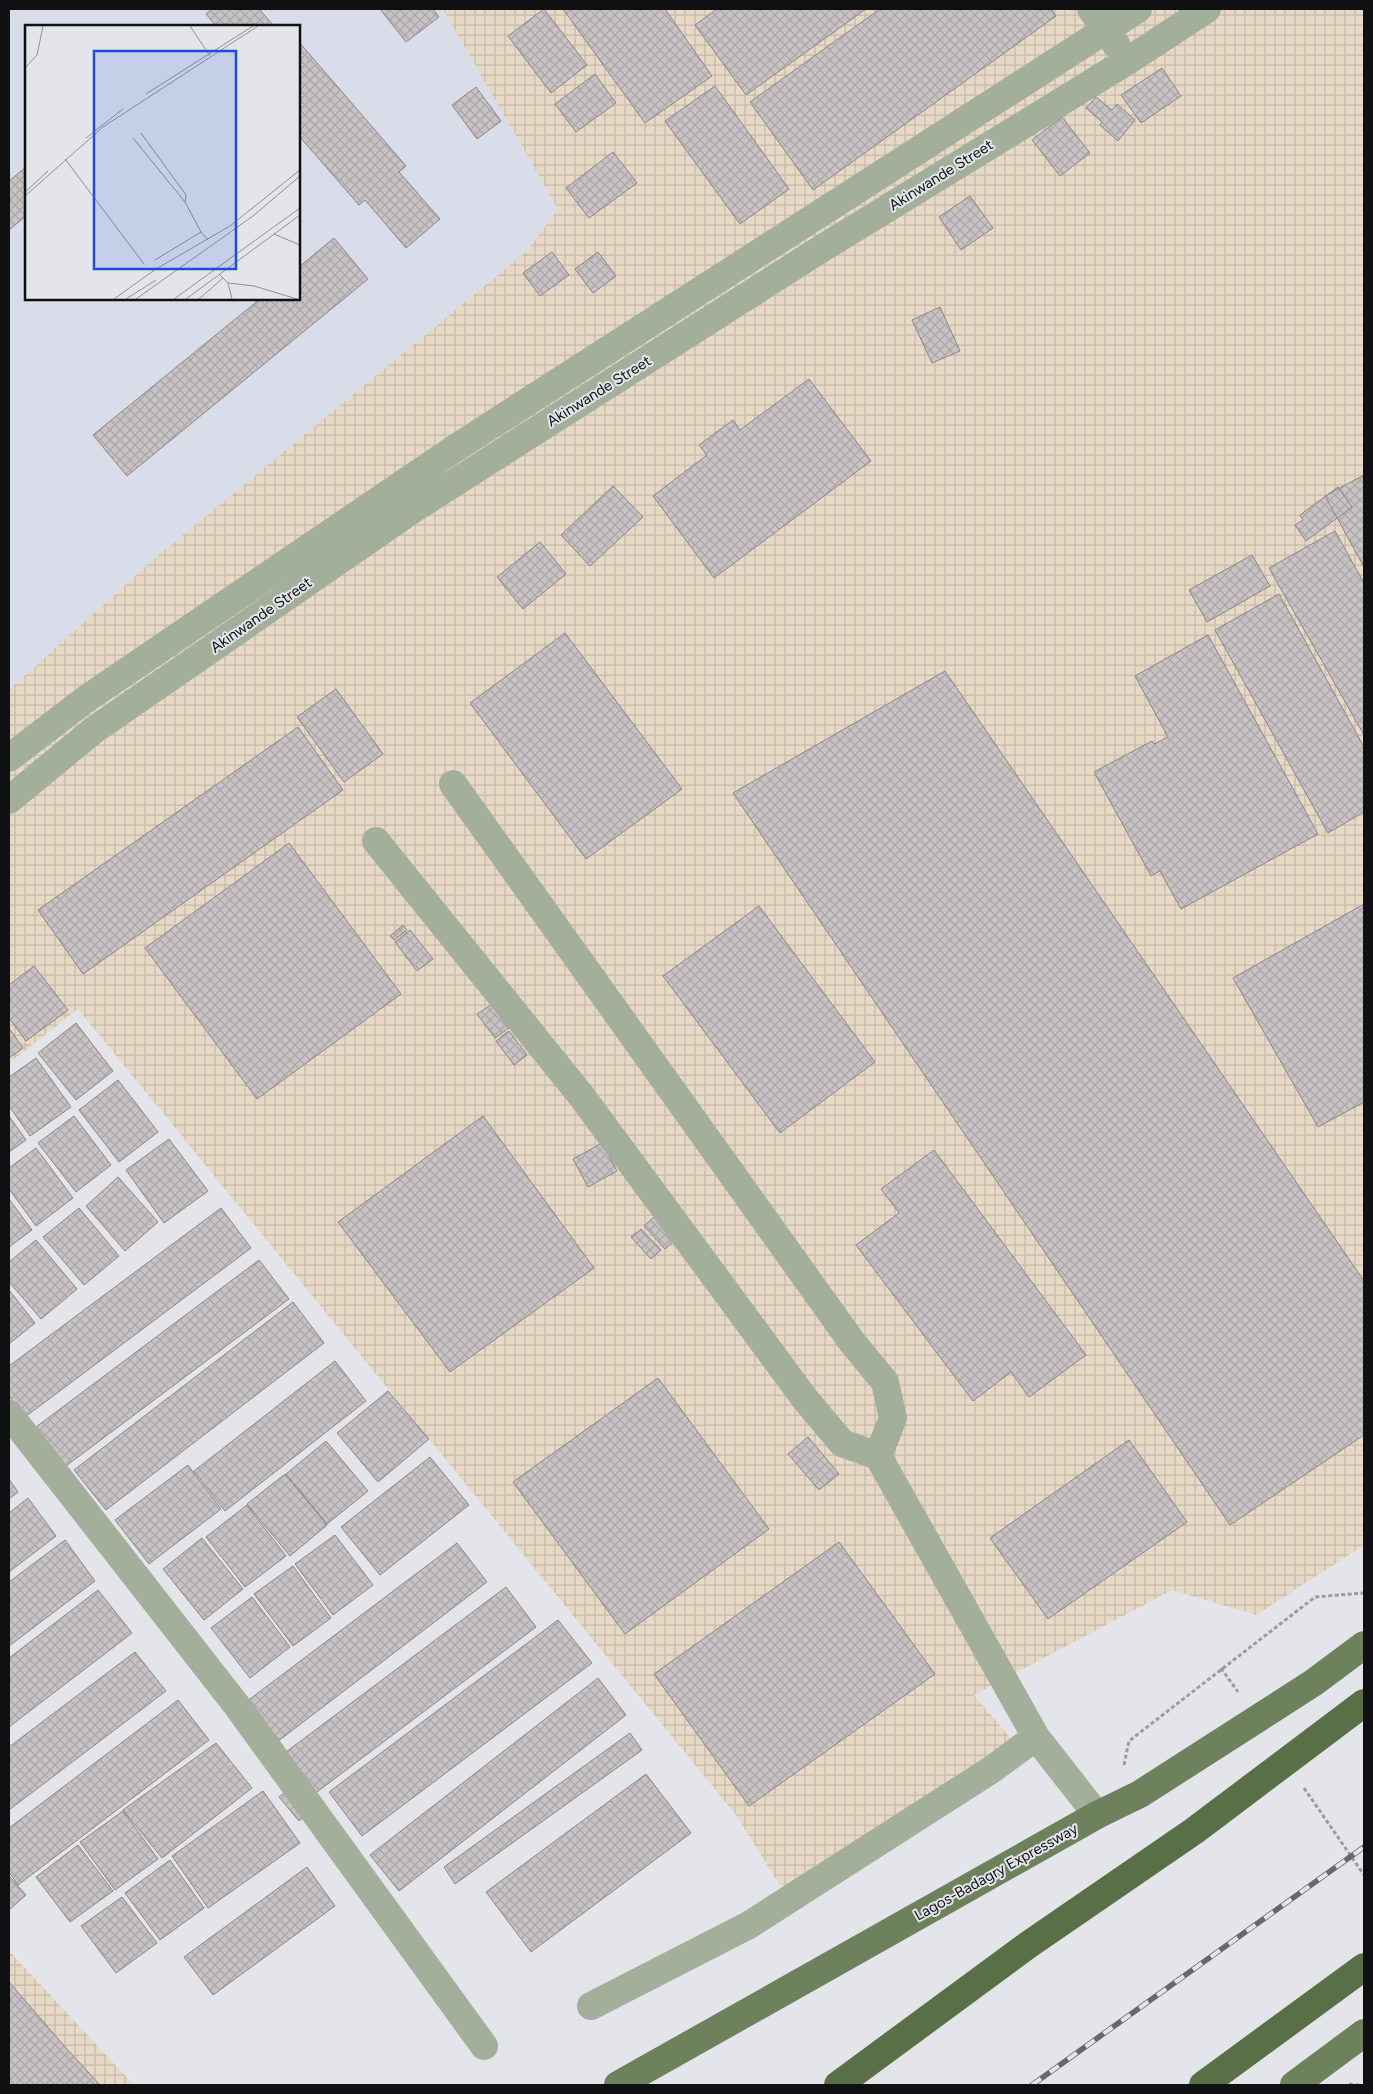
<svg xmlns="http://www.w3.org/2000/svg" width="1373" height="2094" font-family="Figtree,sans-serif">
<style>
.built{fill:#d9dce9;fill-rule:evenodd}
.industrial{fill:url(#industrial-grid)}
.building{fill:url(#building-cross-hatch);stroke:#8c8688}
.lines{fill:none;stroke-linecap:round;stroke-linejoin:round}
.path{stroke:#9b9da1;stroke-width:3;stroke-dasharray:4 2.5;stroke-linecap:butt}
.minor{stroke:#a3af9b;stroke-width:28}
.major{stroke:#6d815d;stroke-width:28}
.highway{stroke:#597047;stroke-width:28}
.rail-casing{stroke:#67686b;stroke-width:5.5}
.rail{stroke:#e3e5ea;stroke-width:4;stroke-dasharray:11;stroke-linecap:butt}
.labels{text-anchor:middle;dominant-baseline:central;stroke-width:4;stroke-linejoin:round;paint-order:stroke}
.street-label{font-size:15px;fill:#101012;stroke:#e3e5ea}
.inset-road{fill:none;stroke:#8f9094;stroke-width:1}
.view{fill:#1d4ed8;fill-opacity:0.15;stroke:#1d4ed8;stroke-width:2.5}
.inset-edge{fill:none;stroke:#101012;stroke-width:2.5}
</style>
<defs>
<pattern id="industrial-grid" width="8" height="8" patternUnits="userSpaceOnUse" patternTransform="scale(1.25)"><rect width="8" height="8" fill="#e7d9c6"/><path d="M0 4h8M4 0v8" fill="none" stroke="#c5b9a9"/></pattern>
<pattern id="building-cross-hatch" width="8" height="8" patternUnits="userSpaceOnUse" patternTransform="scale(1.25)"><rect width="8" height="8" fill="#c8c2c4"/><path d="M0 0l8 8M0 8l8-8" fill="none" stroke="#aba6a7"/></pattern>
</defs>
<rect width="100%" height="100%" fill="#e3e5ea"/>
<path class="built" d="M9 9H443L558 209 527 251 9 690ZM26 26H299V299H26Z"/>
<path class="industrial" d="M443 9H1364V1545L1256 1615 1172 1590 974 1695 1014 1742 800 1890 779 1884 736 1815 78 1009 9 1063V690L153 560 527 251 558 209Z
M9 1951 134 2085H9Z"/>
<path class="building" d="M212 9H259L274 26H216L206 14Z
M380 9H433L439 17 406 42Z
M544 9 587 65 551 93 508 36Z
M563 9H665L712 76 645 123Z
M717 9H866L746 95 695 25Z
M880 9H1051L1056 16 813 190 750 102Z
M299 42 406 166 399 172 440 219 406 248 365 200 359 205 299 136Z
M1162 68 1181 96 1141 123 1121 95Z
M595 74 616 103 576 132 555 104Z
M715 86 789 189 740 224 665 121Z
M476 87 501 121 477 139 452 105Z
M1096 97 1112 110 1117 104 1135 120 1118 141 1100 125 1102 122 1086 108Z
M1062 117 1090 153 1060 176 1032 140Z
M613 152 637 183 589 218 566 188Z
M26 167V216L9 230V181Z
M970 196 993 228 961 250 939 217Z
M334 238 368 279 127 476 93 435 260 299H299V267Z
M552 252 569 275 540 296 523 273Z
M598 252 616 276 593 293 575 269Z
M940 307 960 351 932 363 912 320Z
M809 379 871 461 714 578 653 496 707 455 699 445 733 420 740 430Z
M1364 475V567L1325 496Z
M613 486 643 517 590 566 561 535Z
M1338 487 1352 507 1306 541 1295 525 1303 520 1300 515Z
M1335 531 1364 583V735L1269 568Z
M540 542 566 574 523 609 497 577Z
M1252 555 1270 586 1207 622 1189 590Z
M1279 594 1364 747V812L1328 833 1215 630Z
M565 633 682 789 586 859 470 703Z
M1208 635 1318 834 1181 909 1160 871 1151 876 1094 772 1152 741 1154 744 1168 737 1135 676Z
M945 671 1364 1281V1435L1230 1525 733 793Z
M336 689 383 754 344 782 297 717Z
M298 727 343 790 83 974 38 910Z
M289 843 401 994 257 1099 145 948Z
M1364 904V1102L1318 1127 1233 978Z
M759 906 875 1062 780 1133 663 976Z
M403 925 407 930 394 940 390 936Z
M410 930 433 959 417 971 395 942Z
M34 966 68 1010 26 1041 9 1018V985Z
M491 1005 509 1028 495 1038 477 1014Z
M76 1023 113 1071 76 1100 38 1053Z
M9 1028 23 1048 9 1058Z
M509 1031 527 1055 514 1065 496 1041Z
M36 1058 71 1107 30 1136 9 1106V1077Z
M118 1080 158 1132 119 1162 79 1110Z
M9 1116 26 1140 9 1152Z
M74 1116 111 1165 76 1192 38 1143Z
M483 1116 594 1268 450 1372 338 1222Z
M169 1139 208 1191 164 1223 126 1170Z
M602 1143 617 1171 588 1187 573 1159Z
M36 1148 73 1198 36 1226 9 1189V1168Z
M934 1150 1086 1355 1029 1397 1011 1372 973 1401 856 1245 899 1213 881 1189Z
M118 1177 158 1222 125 1251 86 1206Z
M9 1199 32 1230 9 1247Z
M79 1208 119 1256 84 1285 43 1237Z
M221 1208 251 1248 25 1417 9 1396V1366Z
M654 1217 674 1241 665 1249 644 1226Z
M641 1229 661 1250 651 1259 631 1237Z
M36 1240 77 1289 41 1319 9 1282V1262Z
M259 1260 289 1299 62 1469 32 1430Z
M9 1290 35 1323 9 1344Z
M293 1302 324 1343 106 1510 74 1470Z
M335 1361 366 1401 225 1511 194 1471Z
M658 1378 769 1529 625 1634 513 1482Z
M388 1391 429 1439 378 1482 337 1433Z
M808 1437 839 1474 819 1490 788 1454Z
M1129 1440 1187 1522 1048 1619 990 1538Z
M326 1441 368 1491 327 1524 286 1474Z
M430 1457 469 1505 380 1575 341 1527Z
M188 1465 221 1509 149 1564 115 1520Z
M285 1474 327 1525 290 1556 247 1504Z
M9 1479 18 1492 9 1499Z
M28 1498 56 1536 9 1572V1513Z
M247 1505 286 1556 245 1587 206 1537Z
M335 1535 373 1585 333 1615 295 1564Z
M202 1538 243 1589 204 1620 163 1569Z
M65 1540 95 1581 9 1646V1582Z
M839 1542 935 1674 749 1806 654 1674Z
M457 1543 487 1582 273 1745 242 1705Z
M293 1566 331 1618 293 1646 254 1594Z
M506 1587 536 1627 313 1795 282 1755Z
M98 1590 132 1633 9 1727V1658Z
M252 1597 290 1647 250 1678 211 1628Z
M558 1620 592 1663 362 1836 329 1792Z
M135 1652 166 1691 9 1810V1747Z
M598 1678 626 1715 399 1891 370 1855Z
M178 1700 209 1740 18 1885 9 1872V1828Z
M630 1733 642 1750 455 1884 444 1867Z
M216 1743 252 1788 162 1858 123 1810Z
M646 1774 691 1833 531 1952 486 1892Z
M290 1788 310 1812 299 1821 279 1797Z
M263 1791 300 1843 208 1908 172 1856Z
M123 1811 158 1859 115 1890 80 1842Z
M78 1845 113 1891 70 1922 36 1877Z
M170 1860 204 1908 160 1940 125 1893Z
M307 1867 335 1906 213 1995 184 1957Z
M9 1876 26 1895 9 1910Z
M122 1897 157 1943 116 1973 81 1926Z
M9 1982 66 2048 100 2085H9Z"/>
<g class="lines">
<path class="path" d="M1221 1668 1238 1692
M1124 1765 1129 1741 1315 1597 1364 1593
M1304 1788 1364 1875
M1349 2084 1359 2085"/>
<path class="minor" d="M1091 9 1116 44
M9 758 86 699 454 449 1138 9
M453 784 852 1342 885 1382 893 1418 878 1456
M9 800 94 730 415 508 821 249 1129 60 1207 9
M376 841 583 1098 805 1399 842 1443 878 1456 1036 1737
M9 1414 238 1707 484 2046
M591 2006 749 1925 991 1770 1036 1737 1097 1815"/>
<path class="major" d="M618 2085 1097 1815 1140 1794 1313 1683 1364 1645
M1294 2085 1364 2033"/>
<path class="highway" d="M838 2085 1028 1945 1194 1831 1364 1703
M1203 2085 1364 1967"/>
<defs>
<path id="rail" d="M1032 2085 1364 1847"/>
</defs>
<use href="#rail" class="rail-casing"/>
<use href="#rail" class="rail"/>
</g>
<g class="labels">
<g class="street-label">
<text transform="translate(941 175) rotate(-32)">Akinwande Street</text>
<text transform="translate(599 391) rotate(-32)">Akinwande Street</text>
<text transform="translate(261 615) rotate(-35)">Akinwande Street</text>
<text transform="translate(996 1872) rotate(-29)">Lagos-Badagry Expressway</text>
</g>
</g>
<g transform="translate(25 25)">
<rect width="275" height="275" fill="#e3e5ea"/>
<path class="inset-road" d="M165 1 185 31M0 43 12 30 18 1M121 69 228 1M116 108 161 170 160 177M61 113 98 84M108 113 160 177 176 207M40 134 119 239M0 167 23 146M0 171 78 102 233 1M249 209 275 220M130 235 176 207 183 215M194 249 203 258 229 261 272 274M203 258 207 274M89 274 131 244 205 201 275 145M101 274 131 255M111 274 228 191 275 151M149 274 275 183M161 274 275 190M174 274 198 253"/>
<path class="view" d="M69 26H211V244H69Z"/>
<rect width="275" height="275" class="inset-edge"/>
</g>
<rect width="1373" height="2094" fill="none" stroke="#101012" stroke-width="20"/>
</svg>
